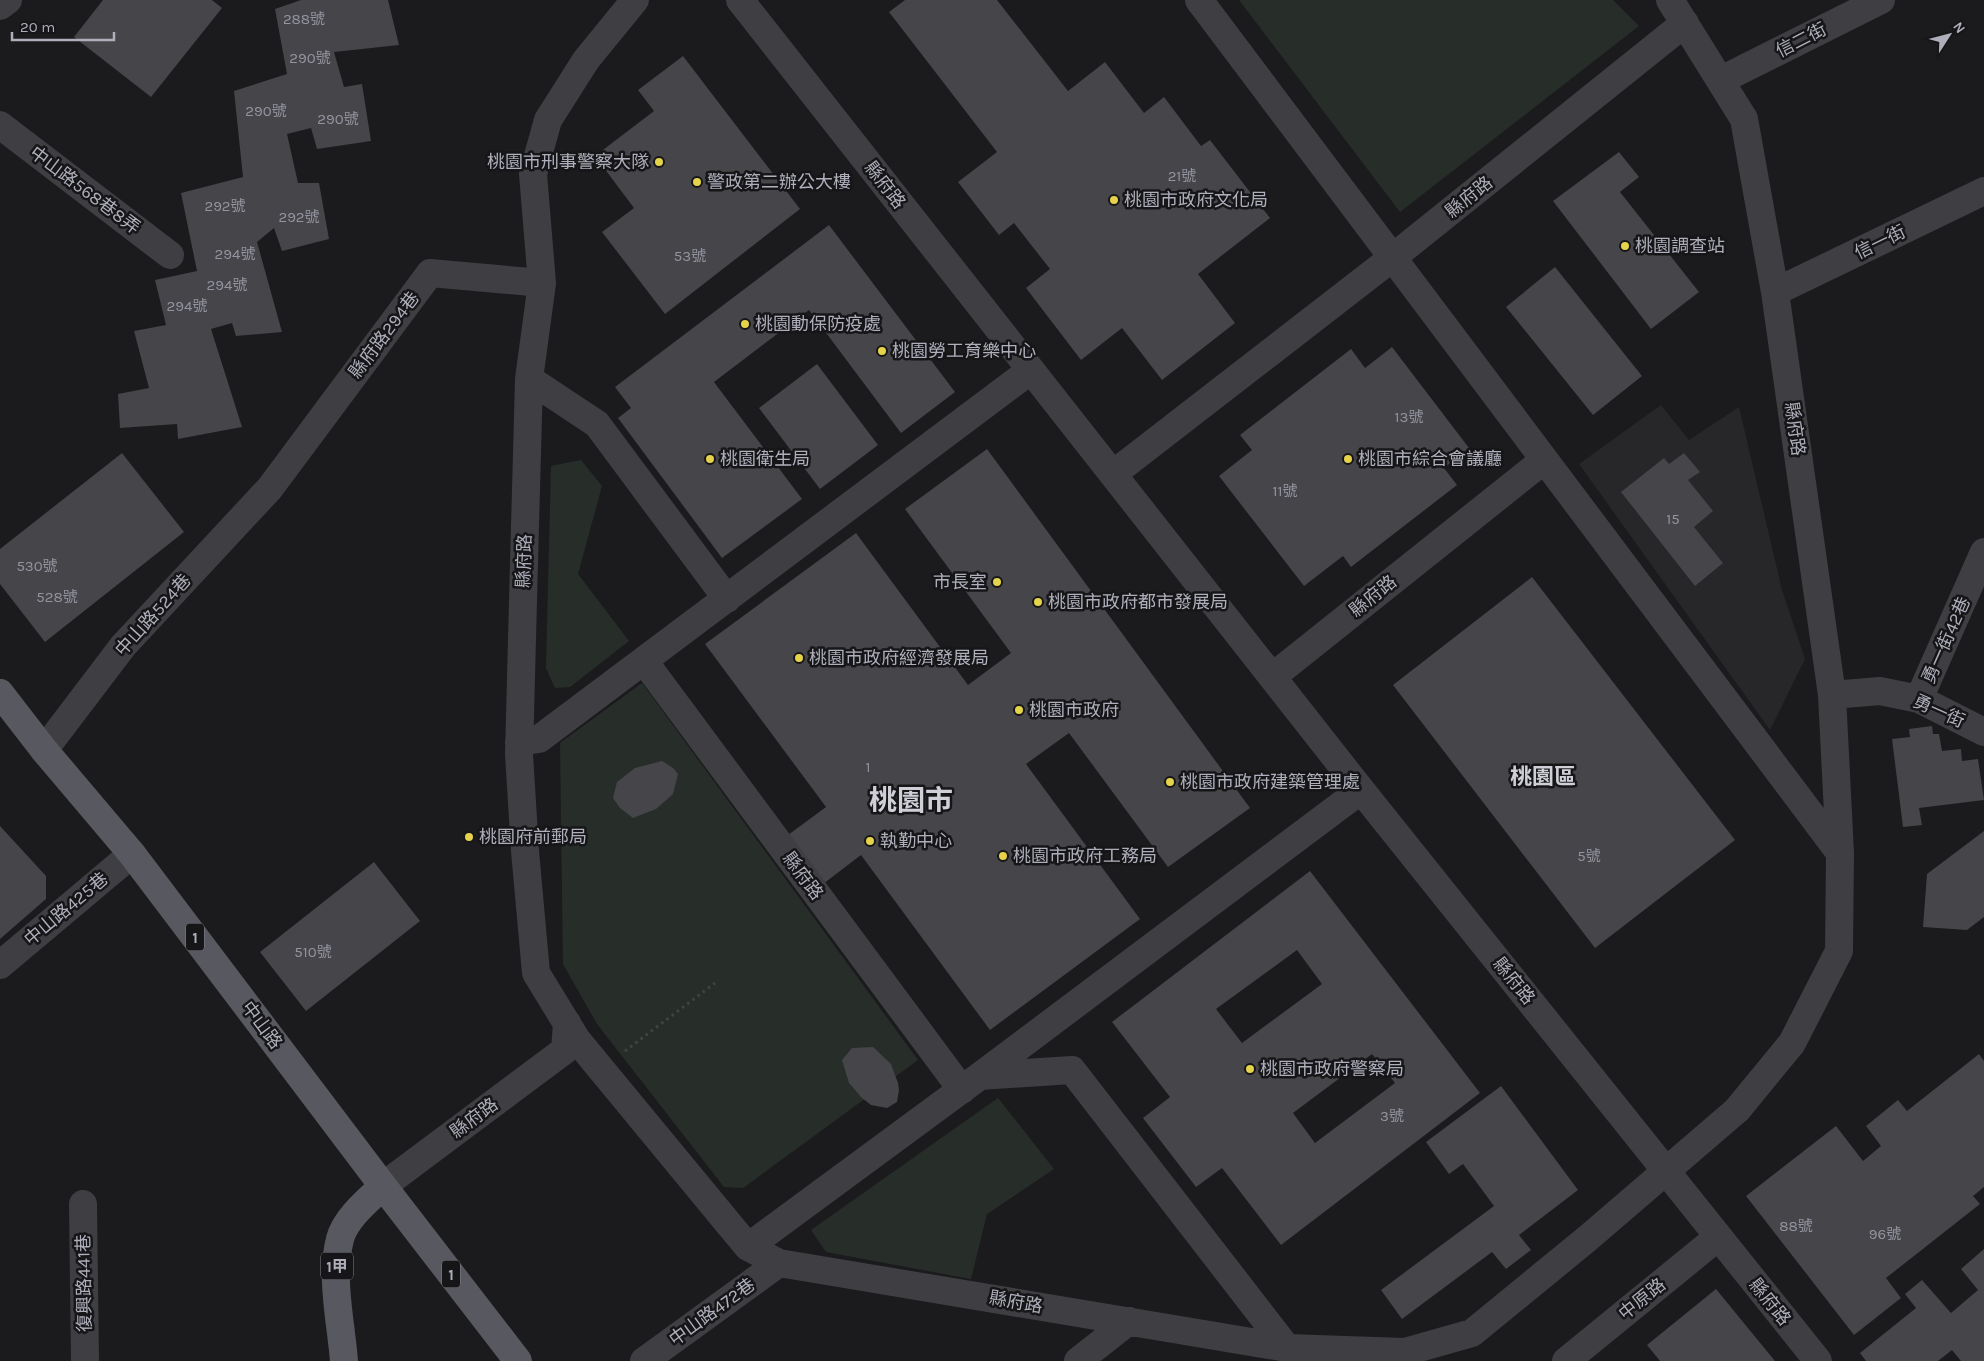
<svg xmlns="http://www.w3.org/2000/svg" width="1984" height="1361" font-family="Karla,'Noto Sans TC',sans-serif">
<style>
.built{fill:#27272a}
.green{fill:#272e29}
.building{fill:#45454a;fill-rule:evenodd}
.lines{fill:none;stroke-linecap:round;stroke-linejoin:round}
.path{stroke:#424248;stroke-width:3;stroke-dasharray:2.5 4;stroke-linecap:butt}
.minor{stroke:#3e3e43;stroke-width:28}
.major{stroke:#585860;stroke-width:28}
.poi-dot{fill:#e4d34b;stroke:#161618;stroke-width:2}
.labels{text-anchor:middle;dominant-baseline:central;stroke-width:5;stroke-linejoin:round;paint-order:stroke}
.number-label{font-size:15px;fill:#94949f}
.shield{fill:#161618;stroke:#80818a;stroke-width:1}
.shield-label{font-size:16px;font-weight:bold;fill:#aeafbb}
.street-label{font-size:18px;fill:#aeafbb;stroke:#161618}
.poi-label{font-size:18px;fill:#aeafbb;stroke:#161618;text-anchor:start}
.district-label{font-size:22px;font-weight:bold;fill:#cfcfd7;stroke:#161618}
.town-label{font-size:28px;font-weight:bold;fill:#cfcfd7;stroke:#161618}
</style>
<rect width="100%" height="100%" fill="#1b1b1d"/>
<path class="built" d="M1661 405 1689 440 1739 407 1782 590 1805 659 1770 730 1579 464Z"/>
<path class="green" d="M1239 0H1613L1639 26 1400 212Z
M581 460 602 486 578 574 629 641 570 687 555 688 546 668 551 466Z
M642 683 918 1060 743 1188 724 1187 597 1024 563 964 560 743Z
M998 1098 1054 1169 987 1214 971 1279 826 1252 811 1230Z"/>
<path class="building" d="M103 0H212L222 8 151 97 74 37Z
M301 0H388L399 45 334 52 344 87 362 84 371 141 317 149 311 128 287 134 298 183H319L329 239 282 251 274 228 257 242 282 332 236 336 232 323 211 329 242 427 178 439 177 424 120 428 118 394 149 388 134 331 166 325 155 280 197 271 181 193 243 177 234 91 287 74 275 9Z
M905 0H997L1068 91 1105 62 1144 113 1164 97 1201 146 1210 140 1270 218 1198 274 1235 323 1162 380 1122 328 1081 360 1026 288 1050 269 1014 223 999 235 958 182 997 152 889 12Z
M683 56 800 209 665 314 602 232 634 208 595 156 654 111 638 90Z
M1619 152 1639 177 1620 192 1699 292 1651 329 1553 201Z
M829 225 955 392 901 433 809 310 714 382 802 499 722 558 618 418 631 408 615 387Z
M1555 267 1642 376 1593 415 1506 307Z
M1392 347 1469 448 1444 468 1457 485 1351 567 1343 556 1304 586 1219 476 1252 450 1240 435 1351 349 1365 368Z
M817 364 878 445 820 489 759 408Z
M987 449 1250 808 1168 867 1069 733 1026 764 1140 919 990 1030 861 855 823 884 788 835 826 807 705 644 856 533 968 685 1011 653 905 509Z
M122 453 184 532 45 642 0 584V549Z
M1684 453 1700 472 1688 480 1713 511 1694 527 1723 563 1695 586 1621 492 1664 458 1669 464Z
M1532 577 1735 840 1595 948 1393 685Z
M1932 726 1933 734H1939L1942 751 1961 749 1962 761 1978 759 1984 800 1919 808 1922 825 1903 827 1892 739 1910 737 1909 729Z
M662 761 673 768 678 774 673 794 656 809 633 818 620 808 613 798 617 782 635 768Z
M0 826 46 876V899L0 939Z
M1984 831V917L1967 930 1923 927 1927 874Z
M374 862 420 921 306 1011 260 952Z
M1310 871 1480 1093 1281 1245 1222 1168 1196 1187 1143 1118 1170 1097 1112 1022ZM1297 950 1322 984 1242 1043 1216 1009ZM1372 1054 1395 1083 1315 1143 1293 1113Z
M873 1047 891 1064 898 1083 899 1090 897 1102 887 1108 871 1105 862 1098 849 1083 842 1060 852 1048Z
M1979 1054 1984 1061V1187L1973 1196 1980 1204 1886 1278 1901 1298 1854 1335 1746 1196 1836 1126 1863 1161 1881 1146 1866 1126 1898 1100 1907 1111Z
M1501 1086 1578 1190 1519 1235 1531 1250 1506 1269 1492 1252 1402 1319 1381 1290 1494 1206 1463 1164 1449 1174 1426 1142Z
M1984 1249V1361H1961L1952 1350 1938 1361H1866L1860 1353 1916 1308 1905 1294 1922 1280 1951 1313 1978 1290 1961 1269Z
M1716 1289 1775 1361H1660L1647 1345Z"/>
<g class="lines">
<path class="path" d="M625 1051 715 983"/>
<path class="minor" d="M635 0 586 60 548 120 533 174 542 283 529 379 524 563 519 754 525 851 536 973 577 1040 728 1223 748 1247 779 1263 1287 1348 1405 1352 1472 1333 1588 1238 1737 1110 1792 1043 1839 951 1840 853 1832 695 1775 292 1744 119 1670 0
M740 0 1361 790 1818 1361
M1199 0 1840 853
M0 6 8 0
M1721 80 1881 0
M0 125 170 255
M1775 292 1984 191
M529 379 597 424 727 599
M1113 474 1392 258 1685 23
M644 661 962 1090
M1272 677 1544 460
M1832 695 1880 691 1919 699 1984 732
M1919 699 1984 552
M519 742 539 739 1031 370
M44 750 123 646 270 488 430 273 542 283
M0 965 132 854
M980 1076 1072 1070 1287 1348
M383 1186 565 1050 567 1023
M83 1204 85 1361
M748 1247 980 1076 1361 790
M644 1361 779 1263
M1078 1361 1129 1321
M1566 1361 1718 1237"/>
<path class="major" d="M0 693 44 750 132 854 383 1186 518 1361
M344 1361C341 1322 330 1278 340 1239 345 1219 368 1200 383 1186"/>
</g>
<g class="poi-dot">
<circle cx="659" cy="162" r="5"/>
<circle cx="697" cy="182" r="5"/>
<circle cx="1114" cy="200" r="5"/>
<circle cx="1625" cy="246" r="5"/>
<circle cx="745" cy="324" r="5"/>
<circle cx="882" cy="351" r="5"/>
<circle cx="710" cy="459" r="5"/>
<circle cx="1348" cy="459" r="5"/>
<circle cx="997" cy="582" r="5"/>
<circle cx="1038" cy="602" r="5"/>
<circle cx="799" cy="658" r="5"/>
<circle cx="1019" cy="710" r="5"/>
<circle cx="1170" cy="782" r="5"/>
<circle cx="469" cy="837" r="5"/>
<circle cx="870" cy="841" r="5"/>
<circle cx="1003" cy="856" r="5"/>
<circle cx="1250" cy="1069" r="5"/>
</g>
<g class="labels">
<g class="number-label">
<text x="304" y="19">288號</text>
<text x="310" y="58">290號</text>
<text x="266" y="111">290號</text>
<text x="338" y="119">290號</text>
<text x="1182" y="176">21號</text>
<text x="225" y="206">292號</text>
<text x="299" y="217">292號</text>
<text x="235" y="254">294號</text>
<text x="690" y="256">53號</text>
<text x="227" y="285">294號</text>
<text x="187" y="306">294號</text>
<text x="1409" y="417">13號</text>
<text x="1285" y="491">11號</text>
<text x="1673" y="519">15</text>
<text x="37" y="566">530號</text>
<text x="57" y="597">528號</text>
<text x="868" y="767">1</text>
<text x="1589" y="856">5號</text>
<text x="313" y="952">510號</text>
<text x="1392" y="1116">3號</text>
<text x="1796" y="1226">88號</text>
<text x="1885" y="1234">96號</text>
</g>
<g class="shield">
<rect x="186" y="923.5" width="18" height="27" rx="4"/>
<rect x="321" y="1252.5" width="32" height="27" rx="4"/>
<rect x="442" y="1260.5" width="18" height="27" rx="4"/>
</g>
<g class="shield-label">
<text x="195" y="937">1</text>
<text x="337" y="1266">1甲</text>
<text x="451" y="1274">1</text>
</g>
<g class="street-label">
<text transform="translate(1801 40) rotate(-27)">信二街</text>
<text transform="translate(885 185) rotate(52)">縣府路</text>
<text transform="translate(85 190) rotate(37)">中山路568巷8弄</text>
<text transform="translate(1469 197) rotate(-39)">縣府路</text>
<text transform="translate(1880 242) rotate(-26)">信一街</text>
<text transform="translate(384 335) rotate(-53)">縣府路294巷</text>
<text transform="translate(1795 429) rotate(82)">縣府路</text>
<text transform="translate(524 561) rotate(-88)">縣府路</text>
<text transform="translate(1373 596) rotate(-39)">縣府路</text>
<text transform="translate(153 615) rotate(-48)">中山路524巷</text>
<text transform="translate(1946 640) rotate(-66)">勇一街42巷</text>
<text transform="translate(1939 711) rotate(24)">勇一街</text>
<text transform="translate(803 876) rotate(53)">縣府路</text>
<text transform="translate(66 909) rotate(-40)">中山路425巷</text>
<text transform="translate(1514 981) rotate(51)">縣府路</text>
<text transform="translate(262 1025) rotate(53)">中山路</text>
<text transform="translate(474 1118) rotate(-37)">縣府路</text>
<text transform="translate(84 1283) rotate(-91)">復興路441巷</text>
<text transform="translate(1642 1299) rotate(-39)">中原路</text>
<text transform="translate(1016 1302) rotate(10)">縣府路</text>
<text transform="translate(1770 1302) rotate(51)">縣府路</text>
<text transform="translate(712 1312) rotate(-36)">中山路472巷</text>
</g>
<g class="poi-label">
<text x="649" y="162" text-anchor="end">桃園市刑事警察大隊</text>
<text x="707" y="182">警政第二辦公大樓</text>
<text x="1124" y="200">桃園市政府文化局</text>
<text x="1635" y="246">桃園調查站</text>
<text x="755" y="324">桃園動保防疫處</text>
<text x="892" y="351">桃園勞工育樂中心</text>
<text x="720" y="459">桃園衛生局</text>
<text x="1358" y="459">桃園市綜合會議廳</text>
<text x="987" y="582" text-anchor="end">市長室</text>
<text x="1048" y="602">桃園市政府都市發展局</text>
<text x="809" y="658">桃園市政府經濟發展局</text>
<text x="1029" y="710">桃園市政府</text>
<text x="1180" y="782">桃園市政府建築管理處</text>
<text x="479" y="837">桃園府前郵局</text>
<text x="880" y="841">執勤中心</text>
<text x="1013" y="856">桃園市政府工務局</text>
<text x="1260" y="1069">桃園市政府警察局</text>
</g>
<g class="district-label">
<text x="1543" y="777">桃園區</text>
</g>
<g class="town-label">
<text x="911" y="800">桃園市</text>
</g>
</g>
<g transform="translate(1949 35) rotate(54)" stroke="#161618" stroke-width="4" paint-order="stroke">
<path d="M0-4L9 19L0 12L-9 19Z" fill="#aeafbb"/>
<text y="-8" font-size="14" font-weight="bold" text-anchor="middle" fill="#aeafbb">N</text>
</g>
<path d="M12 32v8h102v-8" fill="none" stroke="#aeafbb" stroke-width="2.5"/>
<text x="20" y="32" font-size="15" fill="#aeafbb" stroke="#161618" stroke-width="4" paint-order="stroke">20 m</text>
</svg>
